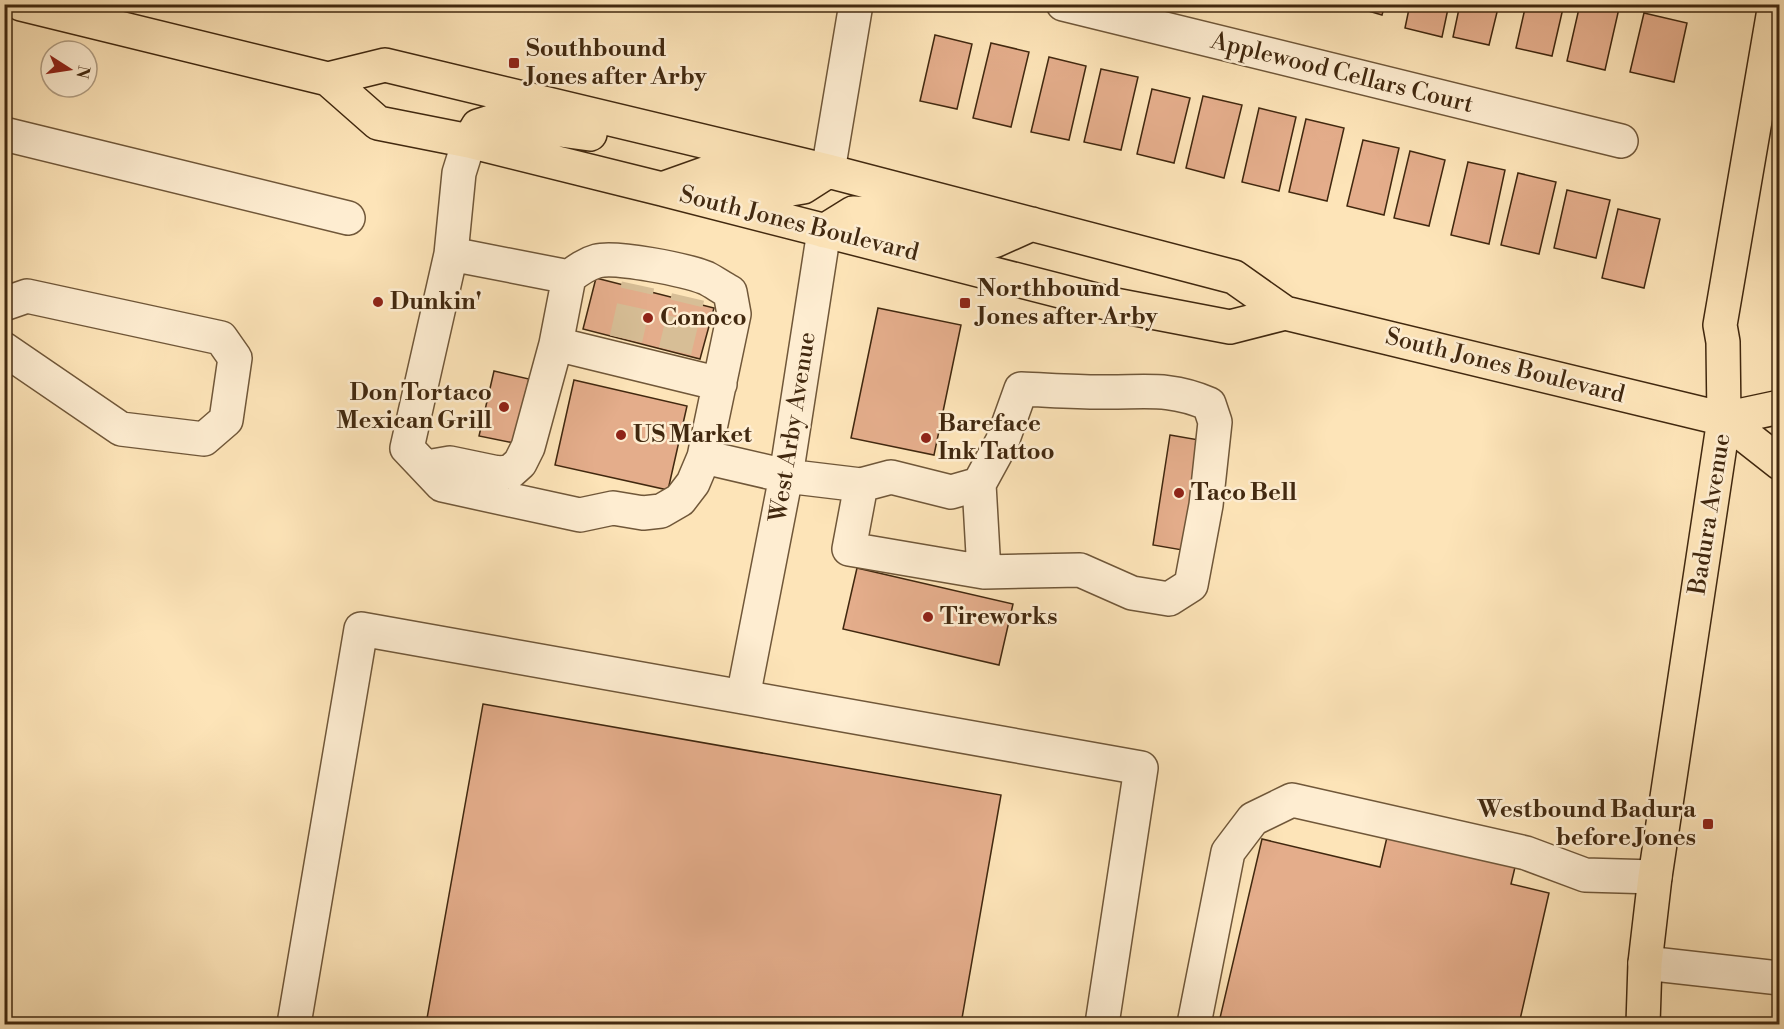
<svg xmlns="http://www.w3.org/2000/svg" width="1784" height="1029" font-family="'Libre Bodoni',serif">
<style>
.building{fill:#e4ad8b;stroke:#41280f;stroke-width:1.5}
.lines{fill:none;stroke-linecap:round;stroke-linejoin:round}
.minor-tunnel{stroke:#d7be96;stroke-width:33;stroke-dasharray:33 16;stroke-linecap:butt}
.minor-casing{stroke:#705739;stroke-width:36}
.major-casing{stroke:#41280f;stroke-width:36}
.minor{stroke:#feedd1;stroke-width:33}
.major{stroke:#fde4b8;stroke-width:33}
.poi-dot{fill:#8f2418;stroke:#feedd1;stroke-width:2}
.labels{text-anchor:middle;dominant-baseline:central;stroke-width:5;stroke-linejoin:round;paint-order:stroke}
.poi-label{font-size:24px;font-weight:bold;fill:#41280f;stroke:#feedd1;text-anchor:start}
.street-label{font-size:24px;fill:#41280f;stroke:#feedd1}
</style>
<rect width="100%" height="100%" fill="#fde4b8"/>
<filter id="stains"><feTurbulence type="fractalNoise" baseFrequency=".00333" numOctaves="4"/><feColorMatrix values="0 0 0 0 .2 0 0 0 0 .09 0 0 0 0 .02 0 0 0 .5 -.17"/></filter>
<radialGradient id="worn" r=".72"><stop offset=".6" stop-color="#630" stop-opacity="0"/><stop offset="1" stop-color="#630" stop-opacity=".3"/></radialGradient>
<path class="building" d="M1345 4H1385L1382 15Z
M1410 4H1449L1442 37 1405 28Z
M1460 4H1499L1489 45 1453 37Z
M1526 4H1564L1552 56 1516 48Z
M1580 4H1620L1605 70 1567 61Z
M1644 13 1687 23 1674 82 1630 72Z
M935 35 972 44 957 109 920 101Z
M991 43 1029 52 1011 127 973 118Z
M1049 57 1086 66 1069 140 1031 132Z
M1101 69 1138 77 1121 150 1084 142Z
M1152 89 1190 98 1174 163 1137 154Z
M1203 96 1242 105 1224 178 1186 168Z
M1259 108 1296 117 1279 191 1242 182Z
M1306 119 1344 128 1327 201 1289 192Z
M1363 140 1399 148 1384 215 1347 206Z
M1410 151 1445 160 1429 226 1394 218Z
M1468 162 1505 170 1489 244 1451 235Z
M1518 173 1556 182 1539 254 1501 245Z
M1567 190 1610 200 1596 258 1554 248Z
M1618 209 1660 219 1644 288 1602 278Z
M596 278 714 308 700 359 583 329Z
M878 308 961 325 934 455 851 438Z
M494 371 529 379 514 443 479 436Z
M574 380 687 406 668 490 555 465Z
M1170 435 1205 441 1188 551 1153 545Z
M857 568 1013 604 999 665 843 629Z
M483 704 1001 795 961 1024H426Z
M1388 833 1516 863 1511 884 1549 893 1519 1024H1247L1220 1018 1262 839 1380 867Z"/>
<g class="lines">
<path class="minor-tunnel" d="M626 339 638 285
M675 351 688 297"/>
<defs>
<path id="minor" d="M1063 4 1621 141
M4 134 348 218
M469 141 459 173 451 254 569 277C578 270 586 264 597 261 616 256 686 270 706 278 714 282 722 288 730 292L734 314 704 457 786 476 861 485 891 477 951 492 979 484 1002 442 1021 389C1047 390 1074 392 1100 392 1142 393 1168 386 1209 404L1215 422 1206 505 1191 585 1169 599 1132 593 1080 570 984 572 849 549 861 485
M828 171 856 4
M451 254 407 448 442 485 580 515 613 508 643 513 661 511 680 500 693 483 704 457
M569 277 556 344 720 384
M4 304 27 296 221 338 235 358 226 420 204 439 121 429 4 349
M427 467 450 463 498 473 510 472 520 463 528 447 556 344
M979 484 984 572
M743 697 786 476 824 231
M1645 963 1780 978
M294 1024 361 629 1141 768 1102 1024
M1194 1024 1228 852 1253 819 1292 800 1526 853 1585 875 1655 877"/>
<path id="major" d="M21 4 328 79 385 65 828 171 1234 277 1285 313 1724 419 1780 407
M328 79 378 123 469 141 662 189 1115 305 1230 327 1285 313
M469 141 478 126 494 121 590 134
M662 189 707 173 791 189 803 187 828 171
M824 231 853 213 873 214 994 241 1032 224
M1724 419 1780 463
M1643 1024 1645 963 1655 877 1724 419 1723 342 1720 325 1775 4"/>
</defs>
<use href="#minor" class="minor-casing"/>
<use href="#major" class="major-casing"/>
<use href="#minor" class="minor"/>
<use href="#major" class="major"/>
</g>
<g class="poi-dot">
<rect x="508" y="57" width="12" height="12" rx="3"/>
<circle cx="378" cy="302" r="6"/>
<rect x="959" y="297" width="12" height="12" rx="3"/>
<circle cx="648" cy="318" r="6"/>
<circle cx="504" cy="407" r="6"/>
<circle cx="621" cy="435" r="6"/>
<circle cx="926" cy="438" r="6"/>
<circle cx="1179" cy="493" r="6"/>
<circle cx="928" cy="617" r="6"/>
<rect x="1702" y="818" width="12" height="12" rx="3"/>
</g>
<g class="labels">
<g class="poi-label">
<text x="526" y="49">Southbound<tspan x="526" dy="28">Jones after Arby</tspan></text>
<text x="977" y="289">Northbound<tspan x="977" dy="28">Jones after Arby</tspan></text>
<text x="390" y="302">Dunkin'</text>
<text x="660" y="318">Conoco</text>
<text x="492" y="393" text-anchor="end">Don Tortaco<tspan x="492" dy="28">Mexican Grill</tspan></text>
<text x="938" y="424">Bareface<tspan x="938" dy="28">Ink Tattoo</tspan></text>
<text x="633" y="435">US Market</text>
<text x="1191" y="493">Taco Bell</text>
<text x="940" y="617">Tireworks</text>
<text x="1696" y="810" text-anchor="end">Westbound Badura<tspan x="1696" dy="28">before Jones</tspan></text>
</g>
<g class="street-label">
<text transform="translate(1342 73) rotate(14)">Applewood Cellars Court</text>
<text transform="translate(799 224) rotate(14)">South Jones Boulevard</text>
<text transform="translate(1505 366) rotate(14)">South Jones Boulevard</text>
<text transform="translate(793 427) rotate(-81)">West Arby Avenue</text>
<text transform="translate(1710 514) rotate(-81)">Badura Avenue</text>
</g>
</g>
<rect width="1784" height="1029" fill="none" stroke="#fde4b8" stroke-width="24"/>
<rect x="6" y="6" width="1772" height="1017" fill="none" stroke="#41280f" stroke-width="3"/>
<rect x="12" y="12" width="1760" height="1005" fill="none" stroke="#41280f" stroke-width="1.5"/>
<g transform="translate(69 69) rotate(102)"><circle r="28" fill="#feedd1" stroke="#b29e83" stroke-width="1.5"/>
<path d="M0-4.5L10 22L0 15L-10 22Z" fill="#8f2418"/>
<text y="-9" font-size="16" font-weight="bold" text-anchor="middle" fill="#41280f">N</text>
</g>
<rect width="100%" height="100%" filter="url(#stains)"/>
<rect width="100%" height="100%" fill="url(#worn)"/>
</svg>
